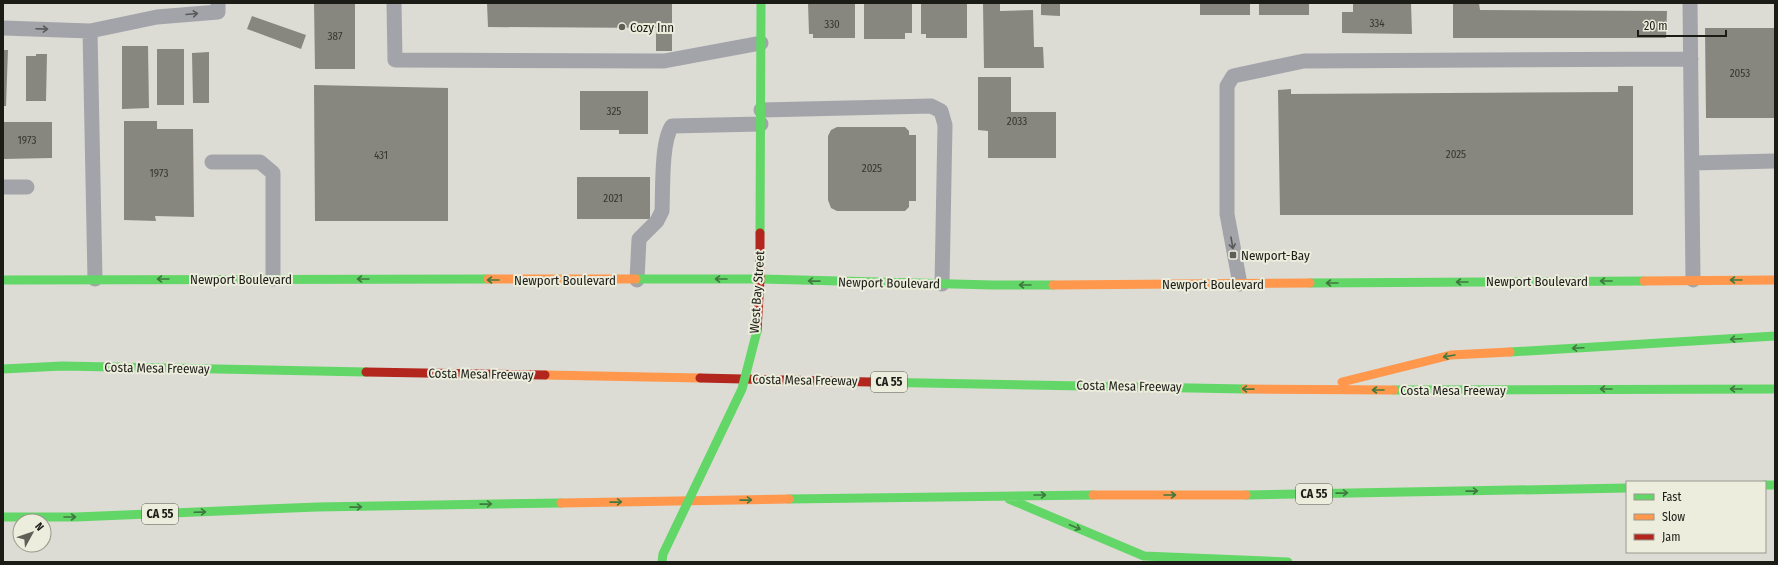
<svg xmlns="http://www.w3.org/2000/svg" width="1778" height="565" font-family="'Fira Sans Condensed',sans-serif">
<style>
.building{fill:#878780}
.lines{fill:none;stroke-linecap:round;stroke-linejoin:round}
.lane{stroke:#a3a4aa;stroke-width:15}
.fast{stroke:#63d668;stroke-width:9}
.slow{stroke:#ff974d;stroke-width:9}
.jam{stroke:#b3261e;stroke-width:9}
.fast-bridge{stroke:#63d668;stroke-width:9}
.oneway{stroke:#585959}
.oneway2{stroke:#3f793f}
.poi-dot{fill:#5f5f58;stroke:#ededdd;stroke-width:1.5}
.labels{text-anchor:middle;dominant-baseline:central;stroke-width:4;stroke-linejoin:round;paint-order:stroke}
.number-label{font-size:11px;fill:#363730}
.shield{fill:#ededdd;stroke:#5a5b52;stroke-width:1}
.shield-label{font-size:12px;font-weight:bold;fill:#1b1c16}
.poi-label{font-size:13px;fill:#1b1c16;stroke:#ededdd;text-anchor:start}
.street-label{font-size:13px;fill:#1b1c16;stroke:#ededdd}
</style>
<rect width="100%" height="100%" fill="#dcdcd4"/>
<path class="building" d="M314 3H355V69H315Z
M487 3H672V51H656V28L488 27Z
M808 3H855V38H813V34H809Z
M864 3H912V33H905V39H864Z
M921 3H967V38H926V34H921Z
M983 3H1000V11L1033 10 1034 47H1043L1044 68H984Z
M1041 3H1060V16L1041 15Z
M1200 3H1250V15H1200Z
M1259 3H1309V15H1259Z
M1353 3H1411L1412 34 1342 33V12H1353Z
M1453 3H1479L1480 10 1667 11 1666 38H1453Z
M252 16 306 35 301 49 247 29Z
M1705 28H1775V118H1706Z
M122 46H148L149 108 122 109Z
M157 49H184V105H157Z
M3 50H8L6 106H3Z
M209 52V103H193L192 53Z
M36 54H47L46 101H26V56H36Z
M978 77H1011V112H1056V158H988V131L978 130Z
M314 85 448 88V221H315Z
M1618 86H1633V215H1280L1278 90 1291 89V94L1618 92Z
M580 91H648V134H619V130H580Z
M124 121H157V129H193L194 217 155 216 156 221 124 220Z
M3 122H52V158L3 159Z
M837 127H905L909 131V135H916V201H909V207L905 211H837L831 208 828 200V136L831 130Z
M577 177H650V219H577Z"/>
<g class="lines">
<path class="lane" d="M394 3 395 60 664 61 761 43
M1690 3 1693 280
M3 28 90 31 157 17 218 12V3
M90 31 95 279
M761 110 931 106 941 111 945 125 942 284
M212 162H260L273 173V279
M1692 163 1775 161
M3 187H27
M637 280 639 239 657 221 662 211C663 191 661 141 672 126L761 124
M1240 284 1227 214V86L1233 76 1304 61 1691 59"/>
<path class="fast" d="M760 233 761 3
M636 279H760L993 285H1053
M3 280 488 279
M1310 283 1644 281
M1510 352 1775 336
M3 369 62 366 366 372
M870 382 1245 389
M1394 390 1775 389
M1765 485H1775
M1246 495 1627 488
M789 499 1093 495
M1009 499 1144 556 1288 562
M3 517H76L317 507 561 503"/>
<path class="slow" d="M488 279H636
M1644 281 1775 280
M1053 285 1310 283
M545 375 700 378
M1342 382 1451 355 1510 352
M1245 389 1394 390
M1093 495H1246
M561 503 789 499"/>
<path class="jam" d="M757 331 760 279V233
M366 372 545 375
M700 378 870 382"/>
<path class="fast-bridge" d="M662 562 663 554 742 389 757 331"/>
</g>
<defs><path id="oneway-shaft" d="M-6 0H5M1.5-3L5.5 0L1.5 3" fill="none" stroke-width="1.6" stroke-linecap="round" stroke-linejoin="round"/></defs>
<g class="oneway">
<use href="#oneway-shaft" transform="translate(192 14) rotate(-5)"/>
<use href="#oneway-shaft" transform="translate(42 29) rotate(2)"/>
<use href="#oneway-shaft" transform="translate(1232 243) rotate(80)"/>
</g>
<g class="oneway2">
<use href="#oneway-shaft" transform="translate(163 279) rotate(-180)"/>
<use href="#oneway-shaft" transform="translate(363 279) rotate(-180)"/>
<use href="#oneway-shaft" transform="translate(721 279) rotate(180)"/>
<use href="#oneway-shaft" transform="translate(493 280) rotate(-180)"/>
<use href="#oneway-shaft" transform="translate(1736 280) rotate(180)"/>
<use href="#oneway-shaft" transform="translate(814 281) rotate(-179)"/>
<use href="#oneway-shaft" transform="translate(1606 281) rotate(180)"/>
<use href="#oneway-shaft" transform="translate(1462 282) rotate(180)"/>
<use href="#oneway-shaft" transform="translate(1332 283) rotate(180)"/>
<use href="#oneway-shaft" transform="translate(1025 285) rotate(180)"/>
<use href="#oneway-shaft" transform="translate(1736 339) rotate(177)"/>
<use href="#oneway-shaft" transform="translate(1578 348) rotate(177)"/>
<use href="#oneway-shaft" transform="translate(1449 356) rotate(170)"/>
<use href="#oneway-shaft" transform="translate(1248 389) rotate(-179)"/>
<use href="#oneway-shaft" transform="translate(1606 389) rotate(180)"/>
<use href="#oneway-shaft" transform="translate(1736 389) rotate(180)"/>
<use href="#oneway-shaft" transform="translate(1378 390) rotate(180)"/>
<use href="#oneway-shaft" transform="translate(1472 491) rotate(-1)"/>
<use href="#oneway-shaft" transform="translate(1342 493) rotate(-1)"/>
<use href="#oneway-shaft" transform="translate(1040 495)"/>
<use href="#oneway-shaft" transform="translate(1170 495)"/>
<use href="#oneway-shaft" transform="translate(746 500) rotate(-1)"/>
<use href="#oneway-shaft" transform="translate(616 502) rotate(-1)"/>
<use href="#oneway-shaft" transform="translate(486 504) rotate(-1)"/>
<use href="#oneway-shaft" transform="translate(356 507) rotate(-1)"/>
<use href="#oneway-shaft" transform="translate(200 512) rotate(-2)"/>
<use href="#oneway-shaft" transform="translate(70 517)"/>
<use href="#oneway-shaft" transform="translate(1075 527) rotate(23)"/>
</g>
<g class="poi-dot">
<circle cx="622" cy="27" r="4"/>
<rect x="1229" y="251" width="8" height="8" rx="2"/>
</g>
<g class="labels">
<g class="number-label">
<text x="1377" y="23">334</text>
<text x="832" y="24">330</text>
<text x="335" y="36">387</text>
<text x="1740" y="73">2053</text>
<text x="614" y="111">325</text>
<text x="1017" y="121">2033</text>
<text x="27" y="140">1973</text>
<text x="1456" y="154">2025</text>
<text x="381" y="155">431</text>
<text x="872" y="168">2025</text>
<text x="159" y="173">1973</text>
<text x="613" y="198">2021</text>
</g>
<g class="shield">
<rect x="871" y="372" width="36" height="20" rx="3"/>
<rect x="1296" y="484" width="36" height="20" rx="3"/>
<rect x="142" y="504" width="36" height="20" rx="3"/>
</g>
<g class="shield-label">
<text x="889" y="382">CA 55</text>
<text x="1314" y="494">CA 55</text>
<text x="160" y="514">CA 55</text>
</g>
<g class="poi-label">
<text x="630" y="27">Cozy Inn</text>
<text x="1241" y="255">Newport-Bay</text>
</g>
<g class="street-label">
<text x="241" y="279">Newport Boulevard</text>
<text x="565" y="280">Newport Boulevard</text>
<text x="1537" y="281">Newport Boulevard</text>
<text transform="translate(889 283) rotate(1)">Newport Boulevard</text>
<text x="1213" y="284">Newport Boulevard</text>
<text transform="translate(757 292) rotate(-86)">West Bay Street</text>
<text transform="translate(157 368) rotate(1)">Costa Mesa Freeway</text>
<text transform="translate(481 374) rotate(1)">Costa Mesa Freeway</text>
<text transform="translate(805 380) rotate(1)">Costa Mesa Freeway</text>
<text transform="translate(1129 386) rotate(1)">Costa Mesa Freeway</text>
<text x="1453" y="390">Costa Mesa Freeway</text>
</g>
</g>
<rect width="1778" height="565" fill="none" stroke="#1b1c16" stroke-width="8"/>
<rect x="1626" y="481" width="140" height="72" fill="#ededdd" stroke="#99998d"/>
<rect x="1634" y="494" width="20" height="6" fill="#63d668" stroke="#99998d"/>
<text x="1662" y="501" font-size="12" fill="#1b1c16">Fast</text>
<rect x="1634" y="514" width="20" height="6" fill="#ff974d" stroke="#99998d"/>
<text x="1662" y="521" font-size="12" fill="#1b1c16">Slow</text>
<rect x="1634" y="534" width="20" height="6" fill="#b3261e" stroke="#99998d"/>
<text x="1662" y="541" font-size="12" fill="#1b1c16">Jam</text>
<g transform="translate(32 533) rotate(50)"><circle r="19" fill="#ededdd" stroke="#99998d"/>
<path d="M0-3L7 15L0 10L-7 15Z" fill="#5f5f58"/>
<text y="-6" font-size="11" font-weight="bold" text-anchor="middle" fill="#1b1c16">N</text>
</g>
<path d="M1638 30v6h88v-6" fill="none" stroke="#1b1c16" stroke-width="2"/>
<text x="1644" y="30" font-size="12" fill="#1b1c16" stroke="#ededdd" stroke-width="3" paint-order="stroke">20 m</text>
</svg>
